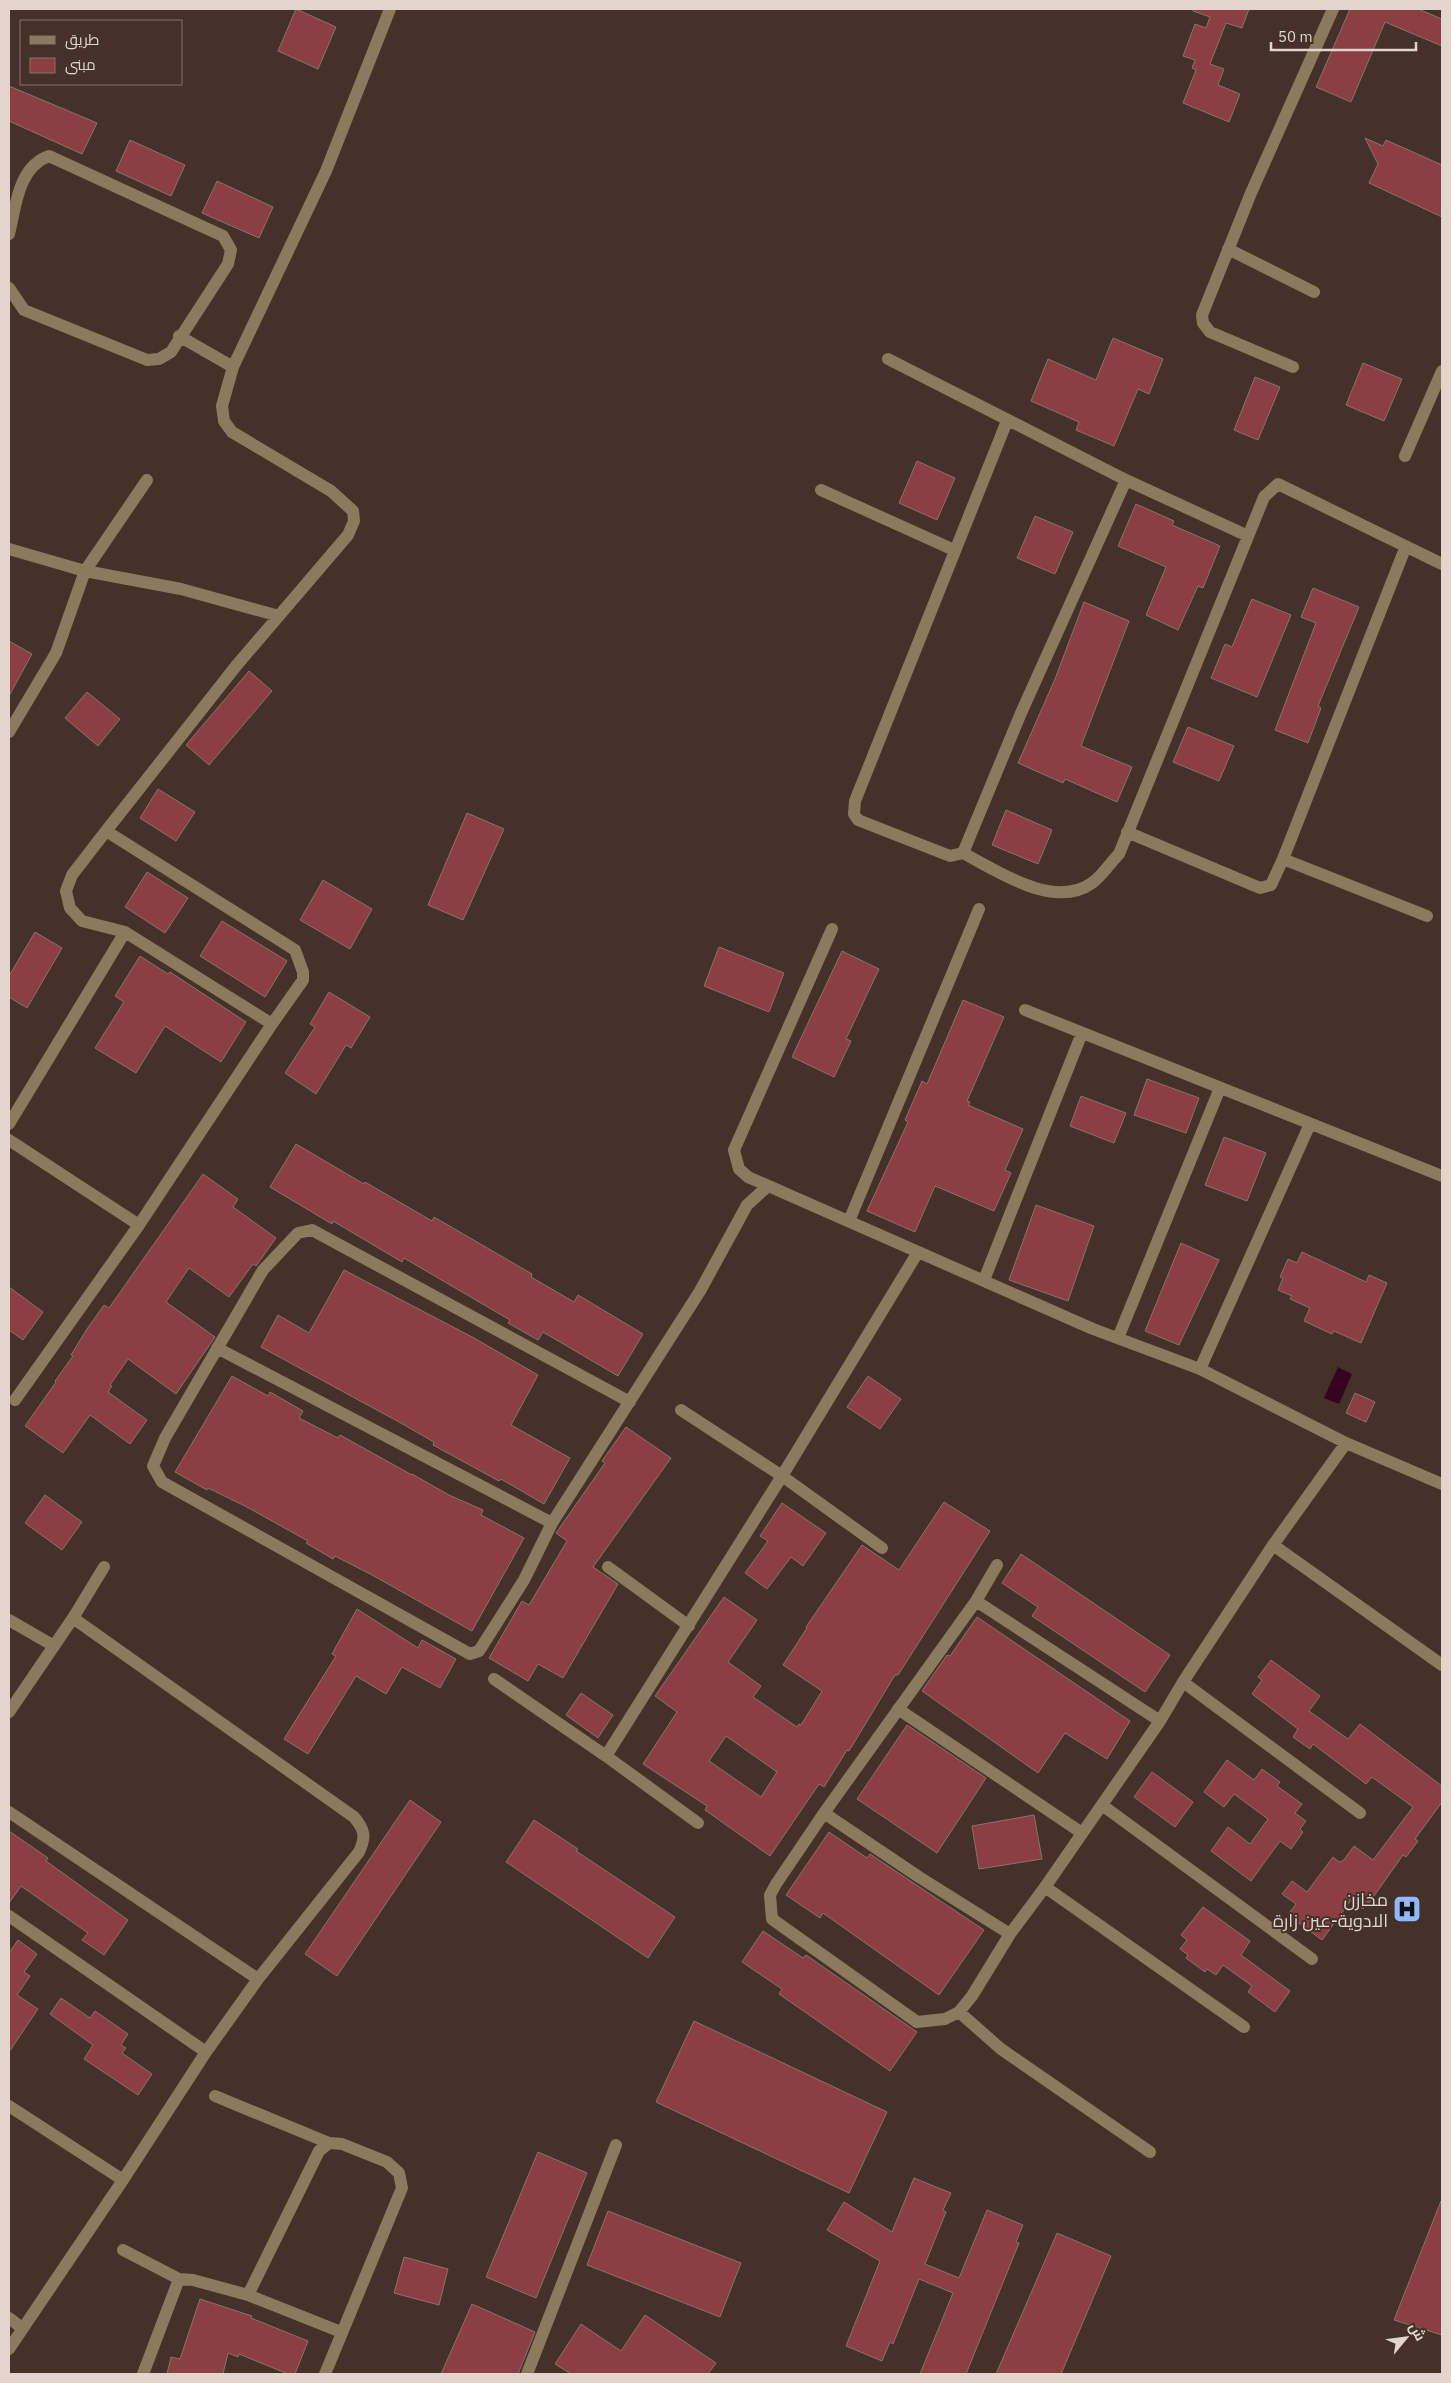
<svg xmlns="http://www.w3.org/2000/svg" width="1451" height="2383" font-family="'IBM Plex Sans',Cairo,sans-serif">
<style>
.water{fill:#340420}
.building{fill:#8b3f43;stroke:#8b7171;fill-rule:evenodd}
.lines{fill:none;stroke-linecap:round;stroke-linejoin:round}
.minor{stroke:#8c7a5e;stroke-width:12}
.labels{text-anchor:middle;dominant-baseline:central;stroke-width:4;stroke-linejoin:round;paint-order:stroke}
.poi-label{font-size:18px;fill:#e1d5ce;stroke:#443127;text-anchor:end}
</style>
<rect width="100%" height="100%" fill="#443127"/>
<path class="water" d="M1338 1367 1352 1374 1339 1404 1324 1398Z"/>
<path class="building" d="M296 9 336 27 318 69 278 51Z
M1193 9H1249L1242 28 1226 23 1210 64 1224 69 1218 85 1240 94 1229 122 1183 103 1196 70 1192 68 1195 60 1183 56 1195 24 1206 28 1210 17 1193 11Z
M1350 9H1418L1442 19V46L1385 22 1351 102 1316 87Z
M9 86 97 123 82 154 9 121Z
M1365 138 1383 146 1386 140 1442 165V217L1369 183 1378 164Z
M130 140 185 165 171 196 116 171Z
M217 181 273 207 259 238 202 213Z
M1113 338 1163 359 1149 394 1138 389 1114 446 1076 430 1079 422 1031 401 1048 359 1096 380Z
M1363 363 1402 379 1384 421 1346 405Z
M1255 377 1280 387 1258 440 1234 430Z
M917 461 955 478 937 520 899 503Z
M1136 504 1174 521 1172 525 1220 546 1203 588 1198 586 1178 630 1146 615 1166 567 1118 546Z
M1035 516 1073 532 1055 574 1017 558Z
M1313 588 1359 607 1318 706 1321 708 1308 743 1275 730 1316 623 1301 617Z
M1252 599 1291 615 1257 697 1211 678 1225 644 1232 647Z
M1084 602 1129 621 1081 746 1132 767 1117 802 1065 779 1063 783 1018 763 1055 679Z
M9 641 32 654 9 696Z
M249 671 272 691 209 765 186 745Z
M87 692 120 719 98 746 65 718Z
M1188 727 1234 746 1219 781 1173 762Z
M158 789 195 812 176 841 140 818Z
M1006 810 1052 830 1038 864 992 845Z
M467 813 504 829 463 920 428 905Z
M147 872 188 898 165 933 125 907Z
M323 880 372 909 350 949 300 920Z
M222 921 287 961 265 997 200 956Z
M35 932 62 948 27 1008 9 997V976Z
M719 947 784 973 769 1012 704 986Z
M842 951 879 969 846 1039 851 1041 834 1077 792 1057Z
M140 956 168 974 170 972 246 1022 221 1062 165 1026 136 1073 95 1048 124 1002 115 996Z
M329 992 370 1017 351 1048 346 1045 316 1094 285 1073 315 1027 310 1024Z
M963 1000 1004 1017 967 1101 970 1102 968 1105 1023 1129 1005 1170 1011 1173 994 1211 935 1186 915 1232 867 1211 908 1122 905 1120 922 1081 927 1084Z
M1147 1079 1199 1098 1186 1133 1134 1115Z
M1081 1096 1126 1113 1114 1143 1070 1126Z
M1224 1137 1266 1153 1247 1201 1205 1185Z
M296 1144 364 1184 365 1182 432 1221 434 1217 532 1274 531 1277 574 1302 578 1295 643 1334 618 1376 543 1332 538 1340 508 1323 510 1320 404 1258 402 1262 333 1221 332 1224 270 1187Z
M203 1174 238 1199 233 1207 276 1238 256 1266 253 1264 229 1297 189 1268 166 1302 215 1337 176 1394 128 1359 110 1385 112 1386 108 1392 147 1420 130 1444 90 1415 63 1453 25 1426 56 1382 55 1381 73 1356 71 1355 87 1329 104 1305 109 1308Z
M1036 1205 1094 1226 1068 1301 1009 1280Z
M1181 1243 1219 1260 1179 1345 1145 1331Z
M1302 1252 1366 1282 1369 1275 1387 1283 1361 1343 1334 1331 1332 1334 1304 1321 1310 1308 1290 1299 1292 1296 1278 1290 1283 1278 1280 1277 1288 1259 1297 1263Z
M344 1270 474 1338 538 1375 511 1425 570 1458 544 1504 501 1479 499 1481 433 1445 434 1442 399 1422 261 1347 278 1315 309 1333Z
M9 1287 43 1312 23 1340 9 1330Z
M232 1376 268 1396 270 1392 303 1411 299 1418 338 1438 340 1435 412 1475V1474L449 1495 483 1510 481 1515 524 1538 472 1631 372 1575 335 1556 333 1559 306 1543 308 1541 245 1506 208 1488 207 1490 175 1472Z
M868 1376 901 1399 880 1429 847 1407Z
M1355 1393 1375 1402 1366 1422 1346 1413Z
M626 1427 671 1458 593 1567 618 1584 563 1678 538 1664 528 1681 489 1658 522 1601 529 1605 567 1541 556 1533 605 1463 602 1461Z
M45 1495 82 1522 62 1550 25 1523Z
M944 1502 990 1531 898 1675H895L849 1751 847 1750 824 1787 819 1784 770 1856 705 1810 707 1806 643 1764 677 1712 655 1696 724 1597 757 1620 728 1662 761 1686 753 1697 797 1727 799 1724 801 1725 822 1691 783 1665 807 1628 806 1627 862 1545 899 1570ZM726 1736 777 1772 761 1797 709 1761Z
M782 1503 826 1533 803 1566 791 1557 767 1589 745 1573 768 1541 760 1536Z
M1021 1554 1170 1655 1145 1692 1032 1616 1038 1607 1002 1583Z
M357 1609 418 1648 422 1640 456 1659 440 1688 402 1667 386 1694 356 1676 308 1754 284 1739 336 1656 332 1654Z
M977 1617 1130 1721 1107 1759 1065 1733 1038 1773 922 1691 947 1655 950 1656Z
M1271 1660 1320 1696 1309 1711 1348 1739 1360 1724 1442 1786V1802L1415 1839 1418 1841 1406 1857 1403 1855 1369 1903 1368 1902 1363 1909 1351 1900 1322 1940 1288 1915 1296 1904 1282 1894 1292 1881 1307 1892 1333 1857 1339 1862 1343 1861 1354 1846 1373 1860 1413 1807 1372 1777 1366 1784 1313 1744 1310 1749 1293 1737 1298 1729 1252 1694 1262 1680 1258 1677Z
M581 1693 613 1715 598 1738 566 1715Z
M907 1725 986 1778 937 1853 857 1799Z
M1227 1760 1254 1780 1262 1769 1280 1782 1277 1786 1302 1804 1295 1813 1306 1821 1300 1829 1303 1832 1291 1849 1280 1841 1251 1881 1211 1851 1228 1827 1250 1844 1268 1819 1234 1794 1224 1807 1204 1792Z
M1152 1772 1193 1802 1175 1827 1134 1797Z
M410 1800 441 1822 337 1976 305 1954Z
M1034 1815 1042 1859 979 1869 972 1826Z
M534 1820 578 1849 576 1851 675 1917 648 1958 506 1862Z
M9 1831 48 1858 46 1861 128 1920 104 1955 82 1940 88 1933 21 1886 9 1903Z
M829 1832 867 1858 870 1854 984 1930 939 1995 823 1913 820 1918 786 1895Z
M1203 1907 1250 1941 1241 1955 1290 1991 1275 2012 1248 1992 1252 1986 1223 1965 1216 1975 1207 1969 1205 1972 1186 1958 1188 1955 1180 1949 1187 1940 1181 1935Z
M763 1931 803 1958 806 1955 917 2032 890 2071 779 1994 782 1989 742 1962Z
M18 1940 37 1954 24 1972 30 1976 17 1995 38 2009 9 2052V1953Z
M61 1998 90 2018 95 2011 128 2034 121 2045 126 2048 122 2053 152 2074 138 2095 84 2059 93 2045 50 2014Z
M694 2021 887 2112 849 2193 656 2102Z
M538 2152 587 2173 536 2298 486 2277Z
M914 2178 951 2193 943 2210 946 2212 925 2264 959 2278 987 2210 1023 2225 1016 2242 1019 2243 966 2374H920L953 2293 919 2279 893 2344 890 2342 882 2361 846 2346 880 2261 827 2230 844 2202 892 2232Z
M1441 2201H1442V2335L1394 2320Z
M608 2211 741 2263 720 2317 587 2265Z
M1057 2233 1111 2256 1061 2374H996Z
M404 2257 448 2269 439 2305 394 2293Z
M200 2299 252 2316 251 2318 308 2341 295 2374H288L239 2354 238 2357 228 2353 223 2374H167L171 2357 180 2359Z
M472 2304 535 2332 518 2374H441Z
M645 2315 716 2363 708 2374H571L555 2364 581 2324 621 2351Z"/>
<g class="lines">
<path class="minor" d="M9 234C16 206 18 167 49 156L223 236 231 250 228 264 171 352 159 359 147 360 24 310 9 288
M1228 249 1314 292
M179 336 233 367
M888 359 1126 480 1248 536
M1293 367 1210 332 1203 323 1202 315 1251 193 1333 9
M1007 421 855 801 854 814 858 820 950 856 963 853 1021 713 1126 480
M1405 456 1442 371
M821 490 954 550
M9 549 85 571 181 589 279 616
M9 732 56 653 85 571 147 480
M106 831 295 950 303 972V980L272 1024
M1127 832 1260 888 1271 885 1283 859 1406 546
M963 853C997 871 1054 910 1092 883 1102 876 1110 863 1119 854L1264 497 1278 484 1442 564
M1283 859 1427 916
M832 929 734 1150 739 1169 748 1177 1093 1329 1200 1369 1346 1443 1442 1484
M1025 1010 1442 1176
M9 1124 125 932
M9 1140 139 1225
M849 1221 979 909
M984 1280 1082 1033
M1118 1338 1220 1088
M217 1348 552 1523
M1200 1369 1310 1124
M15 1400 139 1225 272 1024 125 932 82 921 70 908 66 891 72 875 106 831 236 666 348 535 354 521 353 511 331 491 232 432 224 421 222 406 233 367 326 171 390 9
M630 1402 312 1230 298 1233 263 1270 165 1438 153 1466 162 1482 470 1654 479 1651 524 1580 552 1523 700 1291 747 1205 768 1186
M681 1410 782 1476 882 1548
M1273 1545 1442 1665
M608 1567 689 1626
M976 1601 1160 1721
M9 1620 54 1646
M494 1679 606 1756 782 1476 918 1252
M1183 1682 1360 1813
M898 1709 1082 1833
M9 1712 73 1618 104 1567
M606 1756 698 1823
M1102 1805 1312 1959
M9 1812 258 1979
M824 1813 919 1877 1010 1934
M1045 1887 1244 2027
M9 1916 206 2052
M959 2012 945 2019 917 2022 772 1919 770 1895 776 1884 824 1813 976 1601 997 1565
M215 2096 329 2143
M9 2106 123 2180
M1150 2152 1001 2049 959 2012 972 1996 1010 1934 1045 1887 1160 1721 1183 1682 1273 1545 1346 1443
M123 2250 179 2279 193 2280 248 2295 341 2332
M248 2295 319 2151 329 2143 342 2144 387 2162 399 2173 402 2188 325 2374
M9 2318 22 2328
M9 2349 123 2180 206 2052 258 1979 359 1852C366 1837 365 1830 354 1817L73 1618
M143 2374 179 2279
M527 2374 616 2145"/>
</g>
<defs>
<symbol id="hospital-square" viewBox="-11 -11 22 22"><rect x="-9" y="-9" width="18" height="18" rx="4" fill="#90b8fd" stroke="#443127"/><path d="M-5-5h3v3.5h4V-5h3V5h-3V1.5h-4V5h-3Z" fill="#111"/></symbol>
</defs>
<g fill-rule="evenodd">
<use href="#hospital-square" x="1391" y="1893" width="32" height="32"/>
</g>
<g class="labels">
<g class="poi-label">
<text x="1388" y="1899">مخازن<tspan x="1388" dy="21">الادوية-عين زارة</tspan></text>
</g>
</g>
<rect width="1451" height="2383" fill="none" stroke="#e1d5ce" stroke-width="20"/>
<rect x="20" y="20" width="162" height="65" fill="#443127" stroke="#83736a"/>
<rect x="30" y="36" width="25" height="8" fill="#8c7a5e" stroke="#83736a"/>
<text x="65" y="45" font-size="15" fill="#e1d5ce">طريق</text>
<rect x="30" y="58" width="25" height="15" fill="#8b3f43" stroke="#83736a"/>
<text x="65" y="70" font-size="15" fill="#e1d5ce">مبنى</text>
<g transform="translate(1406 2338) rotate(61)" stroke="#443127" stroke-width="4" paint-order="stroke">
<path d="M0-4L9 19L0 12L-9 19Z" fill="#e1d5ce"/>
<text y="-8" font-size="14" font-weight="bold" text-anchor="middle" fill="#e1d5ce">ش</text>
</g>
<path d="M1271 42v8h145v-8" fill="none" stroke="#e1d5ce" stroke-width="2.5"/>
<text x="1278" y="42" font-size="15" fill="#e1d5ce" stroke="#443127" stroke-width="4" paint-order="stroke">50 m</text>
</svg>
